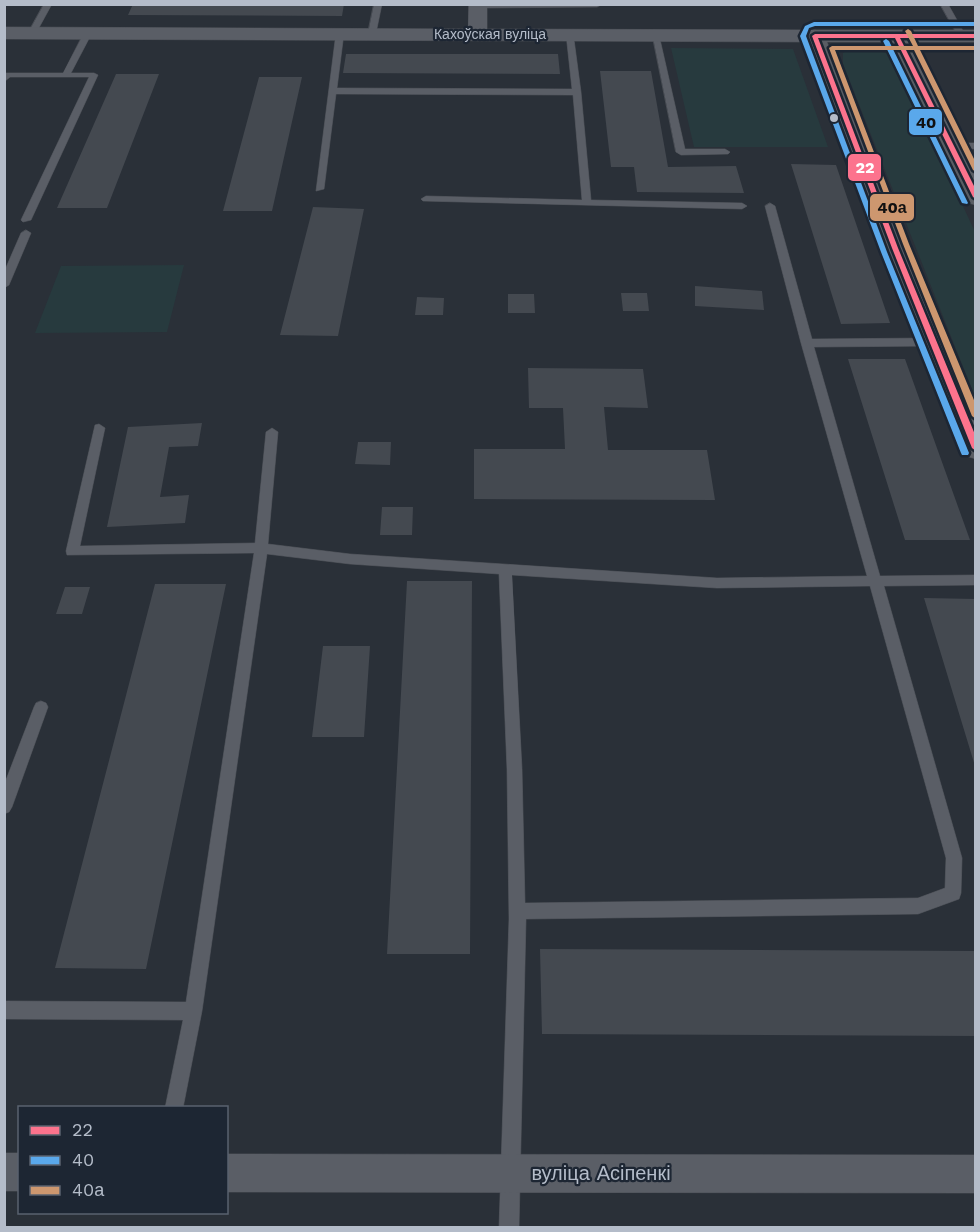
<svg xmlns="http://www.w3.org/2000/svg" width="980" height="1232" font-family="'Work Sans',sans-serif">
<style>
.green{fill:#273a3e}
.building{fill:#444950}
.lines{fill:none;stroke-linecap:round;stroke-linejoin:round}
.service-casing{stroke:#484c53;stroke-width:1}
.minor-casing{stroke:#484c53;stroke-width:1}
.tertiary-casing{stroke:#484c53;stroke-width:1}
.secondary-casing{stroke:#484c53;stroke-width:1}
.service{fill:#5a5e66;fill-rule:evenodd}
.minor{fill:#5a5e66;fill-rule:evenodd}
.tertiary{fill:#5a5e66;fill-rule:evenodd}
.secondary{fill:#595d64;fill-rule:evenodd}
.bus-1-casing{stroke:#1d2633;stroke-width:5}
.bus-2-casing{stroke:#1d2633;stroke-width:5}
.bus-3-casing{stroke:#1d2633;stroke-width:5}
.bus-1{fill:#fc738d;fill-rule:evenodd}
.bus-2{fill:#5aa8eb;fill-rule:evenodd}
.bus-3{fill:#cd976f;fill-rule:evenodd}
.bus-dot{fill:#b4bcc9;stroke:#1d2633;stroke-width:2}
.labels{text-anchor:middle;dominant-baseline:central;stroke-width:4.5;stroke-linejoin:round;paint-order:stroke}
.far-street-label{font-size:14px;fill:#b4bcc9;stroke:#1d2633}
.near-street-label{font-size:20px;fill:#b4bcc9;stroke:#1d2633}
.line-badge{stroke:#1d2633;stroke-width:2}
.badge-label{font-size:16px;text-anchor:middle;font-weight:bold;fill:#fff}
.pale-badge-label{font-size:16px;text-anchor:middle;font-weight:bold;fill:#111}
</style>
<rect width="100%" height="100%" fill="#2a3038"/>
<path class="green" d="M862 47 887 53 896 62 975 232V397L843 64V53L849 48Z
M671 48 793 49 828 147H694Z
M184 265 167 332 35 333 61 266Z"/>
<path class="building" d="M133 4H344L342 16 128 15Z
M346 54H558L560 74 343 73Z
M600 71H651L668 167 736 166 744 193 637 192 634 167H611Z
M116 74H159L107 208H57Z
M259 77H302L272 211H223Z
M791 164 836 165 890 323 841 324Z
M313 207 364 209 338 336 280 335Z
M695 286 762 291 764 310 695 306Z
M621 293H647L649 311H623Z
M508 294H534L535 313H508Z
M417 297 444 298 443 315H415Z
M848 359H905L970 540H905Z
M528 368 643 369 648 408 604 407 608 450H707L715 500 474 499V449H565L563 408H529Z
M202 423 198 446 169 447 160 497 189 495 185 523 107 527 128 427Z
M358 442H391L390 465 355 464Z
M382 507H413L412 535H380Z
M407 581H472L470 954H387Z
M155 584H226L146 969 55 968Z
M65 587H90L82 614H56Z
M924 598 976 599V766H975Z
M323 646H370L364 737H312Z
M540 949 976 951V1036L542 1034Z"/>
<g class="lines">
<defs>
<path id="service" d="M44 4H52L35 35H29L28 33Z
M374 4H382L376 33 372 35 368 33Z
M475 4H600L601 5 597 7 478 8H475Z
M940 4H948L966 36 965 38H959Z
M85 31 92 33 71 73H94L98 75 31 220 23 222 21 220 89 77H10L4 82V73H63Z
M340 31 344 33 337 88 572 89 566 34 573 32 581 92 591 200 742 203 747 206 742 209 423 201 421 199 426 196 582 200 573 95 336 94 324 189 316 191 336 33Z
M652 33 659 35 685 149H725L730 152 728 154 681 155 676 152Z
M951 143H976V149L948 148V144Z
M770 203 775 206 812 339 933 338 938 342 933 346 814 347 880 576 976 575V585L884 586 962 858 961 893 959 899 918 914 526 919 519 1228H499L509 919 507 769 499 574 350 564 267 554 202 1011 183 1108H165L183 1020 4 1019V1001L186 1002 254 553 67 555 66 551 95 425 99 424 105 428 80 546 255 543 266 432 272 428 278 432 268 544 350 554 717 578 867 576 801 343 765 206ZM512 575 717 588 870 586 946 858 945 888 918 898 525 903 522 769Z
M26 230 31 233 9 285 4 288V272L21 233Z
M41 701 46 703 48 707 12 807 9 812 4 814V785L34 707 36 703Z"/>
<path id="minor" d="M4 1153H20V1191H4Z
M226 1154 976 1155V1193L226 1192Z"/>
<path id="tertiary" d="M469 4H487V29L815 30 822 32 825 36 822 40 815 42 4 39V27L468 29Z"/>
<path id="secondary" d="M815 30H976V42H910L976 174V205L968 203 964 198 890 42H827L907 248 976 413V459L966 456 961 449 883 248 805 36 808 32Z"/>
</defs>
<use href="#service" class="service-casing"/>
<use href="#minor" class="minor-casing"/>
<use href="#tertiary" class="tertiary-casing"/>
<use href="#secondary" class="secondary-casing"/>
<use href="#service" class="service"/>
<use href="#minor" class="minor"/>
<use href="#tertiary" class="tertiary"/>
<use href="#secondary" class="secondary"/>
<defs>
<path id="bus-1" d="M976 34V38H900L976 190V199L973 197 895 38H818L898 248 976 437V451L972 448 892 248 812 36 815 34Z"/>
<path id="bus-2" d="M814 22H976V26H815L809 28 806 36 887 252 969 453 968 455H962L961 453 881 252 800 36 805 26Z
M886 39 889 41 968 203 967 204 962 203 883 41Z"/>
<path id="bus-3" d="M908 29 911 31 918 46H976V50H920L976 163V172L973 170 914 50H835L909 244 976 405V419L972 416 903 244 829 48 832 46H913L905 31Z"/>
</defs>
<use href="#bus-1" class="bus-1-casing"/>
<use href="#bus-2" class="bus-2-casing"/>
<use href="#bus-3" class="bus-3-casing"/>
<use href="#bus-1" class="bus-1"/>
<use href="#bus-2" class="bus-2"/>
<use href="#bus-3" class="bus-3"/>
</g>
<circle class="bus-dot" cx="834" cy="118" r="5"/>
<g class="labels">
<g class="far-street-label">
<text x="490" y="34">Кахоўская вуліца</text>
</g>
<g class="near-street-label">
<text x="601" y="1173">вуліца Асіпенкі</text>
</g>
</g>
<g class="line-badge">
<rect x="908" y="108" width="35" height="28" rx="6" fill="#5aa8eb"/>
<rect x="847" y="153" width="35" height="29" rx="6" fill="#fc738d"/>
<rect x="869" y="193" width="46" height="29" rx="6" fill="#cd976f"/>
</g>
<g class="badge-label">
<text x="865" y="173">22</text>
</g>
<g class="pale-badge-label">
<text x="926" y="128">40</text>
<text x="892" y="213">40а</text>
</g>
<rect width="980" height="1232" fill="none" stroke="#b4bcc9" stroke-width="12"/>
<rect x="18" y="1106" width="210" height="108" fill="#1d2633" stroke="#59626f" stroke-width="1.5"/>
<rect x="30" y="1126" width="30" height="9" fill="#fc738d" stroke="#59626f" stroke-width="1.5"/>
<text x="72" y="1136" font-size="18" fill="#b4bcc9">22</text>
<rect x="30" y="1156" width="30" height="9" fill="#5aa8eb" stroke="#59626f" stroke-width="1.5"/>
<text x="72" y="1166" font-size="18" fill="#b4bcc9">40</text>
<rect x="30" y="1186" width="30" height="9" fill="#cd976f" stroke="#59626f" stroke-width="1.5"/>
<text x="72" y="1196" font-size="18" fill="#b4bcc9">40а</text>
</svg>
